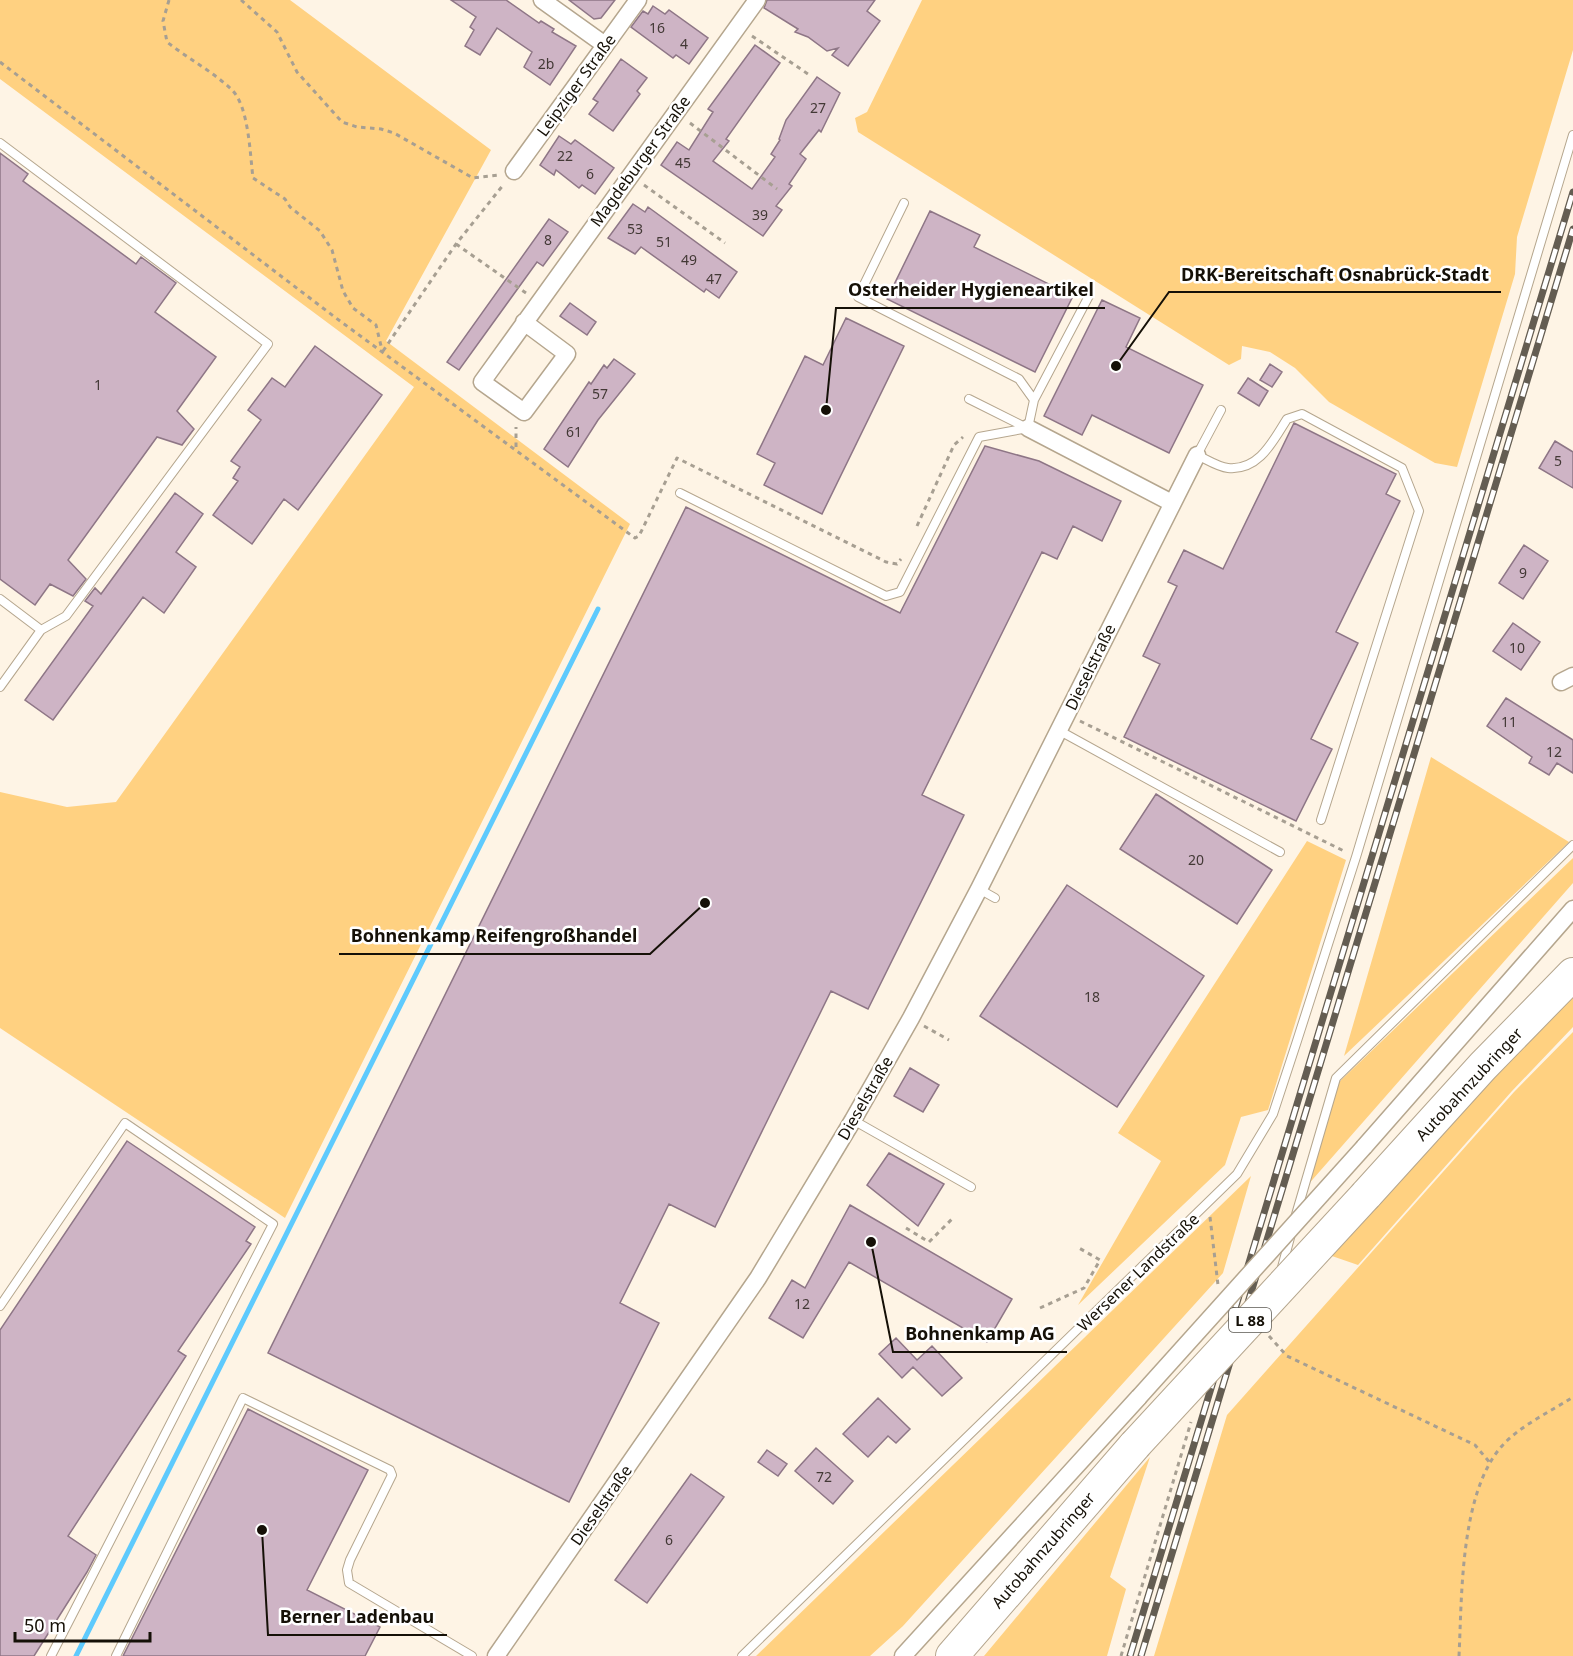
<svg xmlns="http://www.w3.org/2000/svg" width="1573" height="1656" font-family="'Noto Sans',sans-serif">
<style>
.green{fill:#ffd181}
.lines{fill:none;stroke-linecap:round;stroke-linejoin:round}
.stream{stroke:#5ecafd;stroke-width:5}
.building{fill:#ceb4c5;stroke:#8e7686;stroke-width:1.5}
.lane-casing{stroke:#b5a68e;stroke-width:10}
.street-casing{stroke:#b5a68e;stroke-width:19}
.highway-casing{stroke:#b5a68e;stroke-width:34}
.path{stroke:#a79f92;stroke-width:3;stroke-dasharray:4.5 4.5;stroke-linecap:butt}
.lane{stroke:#fff;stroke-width:8}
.street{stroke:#fff;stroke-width:16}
.highway{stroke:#fff;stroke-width:32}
.rail-casing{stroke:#645d52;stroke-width:7}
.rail{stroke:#fff;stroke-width:4.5;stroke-dasharray:14;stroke-linecap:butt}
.street-bridge-casing{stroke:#b5a68e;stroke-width:19;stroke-linecap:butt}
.highway-bridge-casing{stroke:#b5a68e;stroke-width:34;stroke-linecap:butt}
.street-bridge{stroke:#fff;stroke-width:16}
.highway-bridge{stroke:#fff;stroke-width:32}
.labels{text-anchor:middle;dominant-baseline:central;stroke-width:5;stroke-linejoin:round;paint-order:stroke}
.number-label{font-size:14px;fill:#433936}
.shield{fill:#fff;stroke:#5b5851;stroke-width:1.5}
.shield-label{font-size:15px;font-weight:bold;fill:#151007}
.street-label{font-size:16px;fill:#151007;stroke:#fff}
.leader{fill:none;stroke:#151007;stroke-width:2}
.callout-dot{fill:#151007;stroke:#fff;stroke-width:2}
.callout-label{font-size:18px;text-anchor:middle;font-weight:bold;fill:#151007;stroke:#fff;stroke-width:5;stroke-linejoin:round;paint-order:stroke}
</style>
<rect width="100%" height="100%" fill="#fef4e5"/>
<path class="green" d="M0 0H290L491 150 386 341 630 524 285 1218 0 1028V792L67 807 116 802 414 387 0 79Z
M922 0H1573V50L1517 237 1515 274 1457 467 1435 463 1329 402 1295 368 1270 352 1242 346 1241 359 1229 365 858 132 855 118 867 112Z
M1431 757 1569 842 1344 1056Z
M1307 841 1346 860 1268 1110 1241 1117 1225 1165 1078 1305 1161 1161 1118 1133Z
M1573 858V883L1306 1187 1336 1085Z
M1573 996V1027L1512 1091 1358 1265 1329 1255 1497 1074Z
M1573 1032V1656H1154L1227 1415 1514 1092Z
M1251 1176 1223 1273 903 1626 870 1656H756Z
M1150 1457 1110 1577 1126 1589 1107 1656H984Z"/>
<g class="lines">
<path class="stream" d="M76 1656 598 609"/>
</g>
<path class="building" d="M451 0H506L539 23 541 21 554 29 552 32 576 46 550 85 524 67 532 52 497 28 480 55 465 46 474 30 470 27 476 17Z
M569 0H615L601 18 594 19Z
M767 0H875L867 11 880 21 848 66 832 55 838 48 827 51 808 37 795 32 798 29 764 8Z
M653 6 665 14 669 10 708 38 689 64 676 55 673 58 631 27 643 11 648 14Z
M755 45 780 63 726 139 729 141 713 161 752 189 775 157 771 154 780 140 779 139 786 120 817 77 840 93 821 132 819 130 800 154 806 159 789 184 792 186 776 206 782 210 763 236 661 165 677 142 689 150 713 112 708 109Z
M621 59 647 78 637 91 640 94 613 131 589 114 598 102 593 99Z
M559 136 571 144 575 140 614 168 595 194 582 185 579 188 556 170 554 175 540 165Z
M0 153 28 174 23 181 136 264 141 257 176 283 155 312 216 357 177 411 194 429 182 445 157 437 68 560 86 579 73 596 50 584 35 605 0 579Z
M633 204 645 212 648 207 737 272 719 298 706 289 704 292 641 247 635 254 608 238Z
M930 211 980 235 974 247 1073 296 1035 372 887 299Z
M549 219 568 232 543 266 537 262 459 370 447 362Z
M1102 300 1140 318 1126 347 1203 385 1169 453 1092 415 1082 435 1044 416Z
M570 303 596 322 587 335 560 316Z
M846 318 904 346 822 514 764 485 775 463 757 454 805 356 823 365Z
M315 346 382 395 298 510 284 499 252 544 213 515 238 481 233 478 240 467 231 461 261 420 248 410 272 378 285 387Z
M614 359 635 374 598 420 568 467 544 449 589 382 591 384 604 365 607 368Z
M1270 364 1282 372 1272 387 1260 380Z
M1248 378 1268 391 1259 406 1238 393Z
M1294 423 1396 474 1386 494 1400 501 1336 632 1358 643 1311 739 1332 749 1296 821 1124 737 1160 664 1143 656 1177 586 1168 582 1184 550 1223 569Z
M1555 441 1573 452V488L1539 468Z
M985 446 1039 461 1121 501 1102 541 1073 526 1057 559 1042 552 922 795 964 815 868 1009 831 991 715 1227 669 1204 620 1303 659 1323 569 1502 268 1353 686 507 900 613Z
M175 493 203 514 176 552 196 567 164 613 143 597 53 720 25 700 93 606 85 601 95 588 101 594Z
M1524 545 1548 561 1523 599 1499 583Z
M1513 623 1540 642 1521 670 1493 651Z
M1506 698 1573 740V773L1557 763 1549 775 1529 763 1532 757 1487 726Z
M1156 794 1272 870 1237 924 1120 849Z
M1067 885 1204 976 1117 1107 980 1016Z
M910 1068 939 1085 923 1112 894 1096Z
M127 1141 255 1227 246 1241 251 1244 178 1351 186 1356 68 1536 96 1555 87 1572 34 1656H0V1330Z
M889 1153 944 1184 918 1226 867 1185Z
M850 1205 1012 1299 987 1342 849 1262 803 1338 769 1318 792 1280 805 1288Z
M896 1338 917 1360 932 1346 962 1378 942 1396 913 1367 902 1378 879 1354Z
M878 1398 910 1429 896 1443 888 1436 868 1457 843 1434Z
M248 1409 368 1470 307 1590 380 1627 365 1656H123Z
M816 1448 853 1481 833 1504 795 1471Z
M767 1450 787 1464 778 1476 758 1462Z
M691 1474 724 1497 647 1603 615 1580Z"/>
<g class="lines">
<defs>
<path id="lane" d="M0 143 268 344 66 616 41 630 0 687
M904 203 858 297 1019 379 1034 400 1028 428
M969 399 1027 428
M1034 400 1090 294
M1221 410 1197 455C1206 459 1218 467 1228 468 1259 471 1273 441 1287 419L1302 414 1402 468 1419 511 1321 820
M680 493 886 596 900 592 979 437 1028 428
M0 599 41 630
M1060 731 1280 852
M979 889 995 898
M853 1120 971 1187
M1295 1218 1336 1078 1573 845
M1281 1271 1291 1234
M0 1306 125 1123 273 1224 51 1656
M116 1656 243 1398 390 1470 392 1475 350 1560 347 1570 349 1583 472 1656
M742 1656 1237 1174 1273 1114 1297 1041 1356 857 1573 135"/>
<path id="street" d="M542 0 605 45
M514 171 638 0
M524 322 567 354 524 412 482 382 757 0
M1028 428 1172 503
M1561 682 1573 676
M1364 1147 1573 909
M496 1656 758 1278 853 1120 911 1018 979 889 1197 455
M903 1656 1139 1397"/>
<path id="highway" d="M1366 1195 1483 1066 1573 974
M952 1656 1135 1445"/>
</defs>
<use href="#lane" class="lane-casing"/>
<use href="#street" class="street-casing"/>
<use href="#highway" class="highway-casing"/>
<path class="path" d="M169 0 163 21 167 42C187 58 212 71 231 89 249 105 250 155 253 178L285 199 290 207 320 231 332 250 343 291 353 308 376 325 382 350
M241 0 277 32 297 72 342 122 357 127 381 129 394 133 473 178 498 175
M752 36 808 74
M0 62 336 318 635 538 639 536 677 458 886 562 897 564 901 559
M690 123 777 189
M644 185 725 243
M456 244 526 293
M383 351 456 244 504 184
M516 447V427
M917 526 954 445 963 437
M1080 721 1346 852
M924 1026 949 1040
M1210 1217 1218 1285
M906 1228 929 1242 953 1218
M1040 1308 1084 1288 1100 1260 1079 1248
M1269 1336 1287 1356 1475 1445 1491 1464
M1121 1656 1191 1422
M1459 1656C1462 1595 1460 1495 1501 1447 1519 1426 1550 1412 1573 1397"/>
<use href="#lane" class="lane"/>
<use href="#street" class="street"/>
<use href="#highway" class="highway"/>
<defs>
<path id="rail" d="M1130 1656 1573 192
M1141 1656 1573 229"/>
</defs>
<use href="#rail" class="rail-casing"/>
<use href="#rail" class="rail"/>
<defs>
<path id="street-bridge" d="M1139 1397 1364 1147"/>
<path id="highway-bridge" d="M1135 1445 1366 1195"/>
</defs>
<use href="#street-bridge" class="street-bridge-casing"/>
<use href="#highway-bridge" class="highway-bridge-casing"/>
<use href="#street-bridge" class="street-bridge"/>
<use href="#highway-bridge" class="highway-bridge"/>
</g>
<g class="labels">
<g class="number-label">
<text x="657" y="27">16</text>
<text x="684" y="43">4</text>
<text x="546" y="63">2b</text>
<text x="818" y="107">27</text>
<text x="565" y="155">22</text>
<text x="683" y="162">45</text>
<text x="590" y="173">6</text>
<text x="760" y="214">39</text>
<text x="635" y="228">53</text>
<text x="548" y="239">8</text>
<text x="664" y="241">51</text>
<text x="689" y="259">49</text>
<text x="714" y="278">47</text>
<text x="98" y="384">1</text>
<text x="600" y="393">57</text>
<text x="574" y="431">61</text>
<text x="1558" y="460">5</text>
<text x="1523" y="572">9</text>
<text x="1517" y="647">10</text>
<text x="1509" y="721">11</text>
<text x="1554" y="751">12</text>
<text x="1196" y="859">20</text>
<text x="1092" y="996">18</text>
<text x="802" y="1303">12</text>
<text x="824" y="1476">72</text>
<text x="669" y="1539">6</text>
</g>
<rect class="shield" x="1229" y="1308" width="42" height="24" rx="4.5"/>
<g class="shield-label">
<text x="1250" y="1320">L 88</text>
</g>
<g class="street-label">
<text transform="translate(576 85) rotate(-54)">Leipziger Straße</text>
<text transform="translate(640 161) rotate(-54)">Magdeburger Straße</text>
<text transform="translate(1090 667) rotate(-64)">Dieselstraße</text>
<text transform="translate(1469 1084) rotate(-47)">Autobahnzubringer</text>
<text transform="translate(865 1098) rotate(-60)">Dieselstraße</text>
<text transform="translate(1138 1272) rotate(-44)">Wersener Landstraße</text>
<text transform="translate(601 1505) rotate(-55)">Dieselstraße</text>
<text transform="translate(1043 1550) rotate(-49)">Autobahnzubringer</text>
</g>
</g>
<path class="leader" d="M1116 366L1169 292H1501M826 410L836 308H1105M705 903L650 954H339M871 1242L893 1352H1067M262 1530L268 1635H447"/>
<g class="callout-dot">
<circle cx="1116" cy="366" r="6"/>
<circle cx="826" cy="410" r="6"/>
<circle cx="705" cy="903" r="6"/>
<circle cx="871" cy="1242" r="6"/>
<circle cx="262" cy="1530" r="6"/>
</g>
<g class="callout-label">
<text x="1335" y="281">DRK-Bereitschaft Osnabrück-Stadt</text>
<text x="971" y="296">Osterheider Hygieneartikel</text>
<text x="494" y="942">Bohnenkamp Reifengroßhandel</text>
<text x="980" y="1340">Bohnenkamp AG</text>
<text x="357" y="1623">Berner Ladenbau</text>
</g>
<path d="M15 1632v9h135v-9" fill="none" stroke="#151007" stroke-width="3"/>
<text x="24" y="1632" font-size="18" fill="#151007" stroke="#ffffff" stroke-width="4.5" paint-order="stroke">50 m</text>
</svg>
